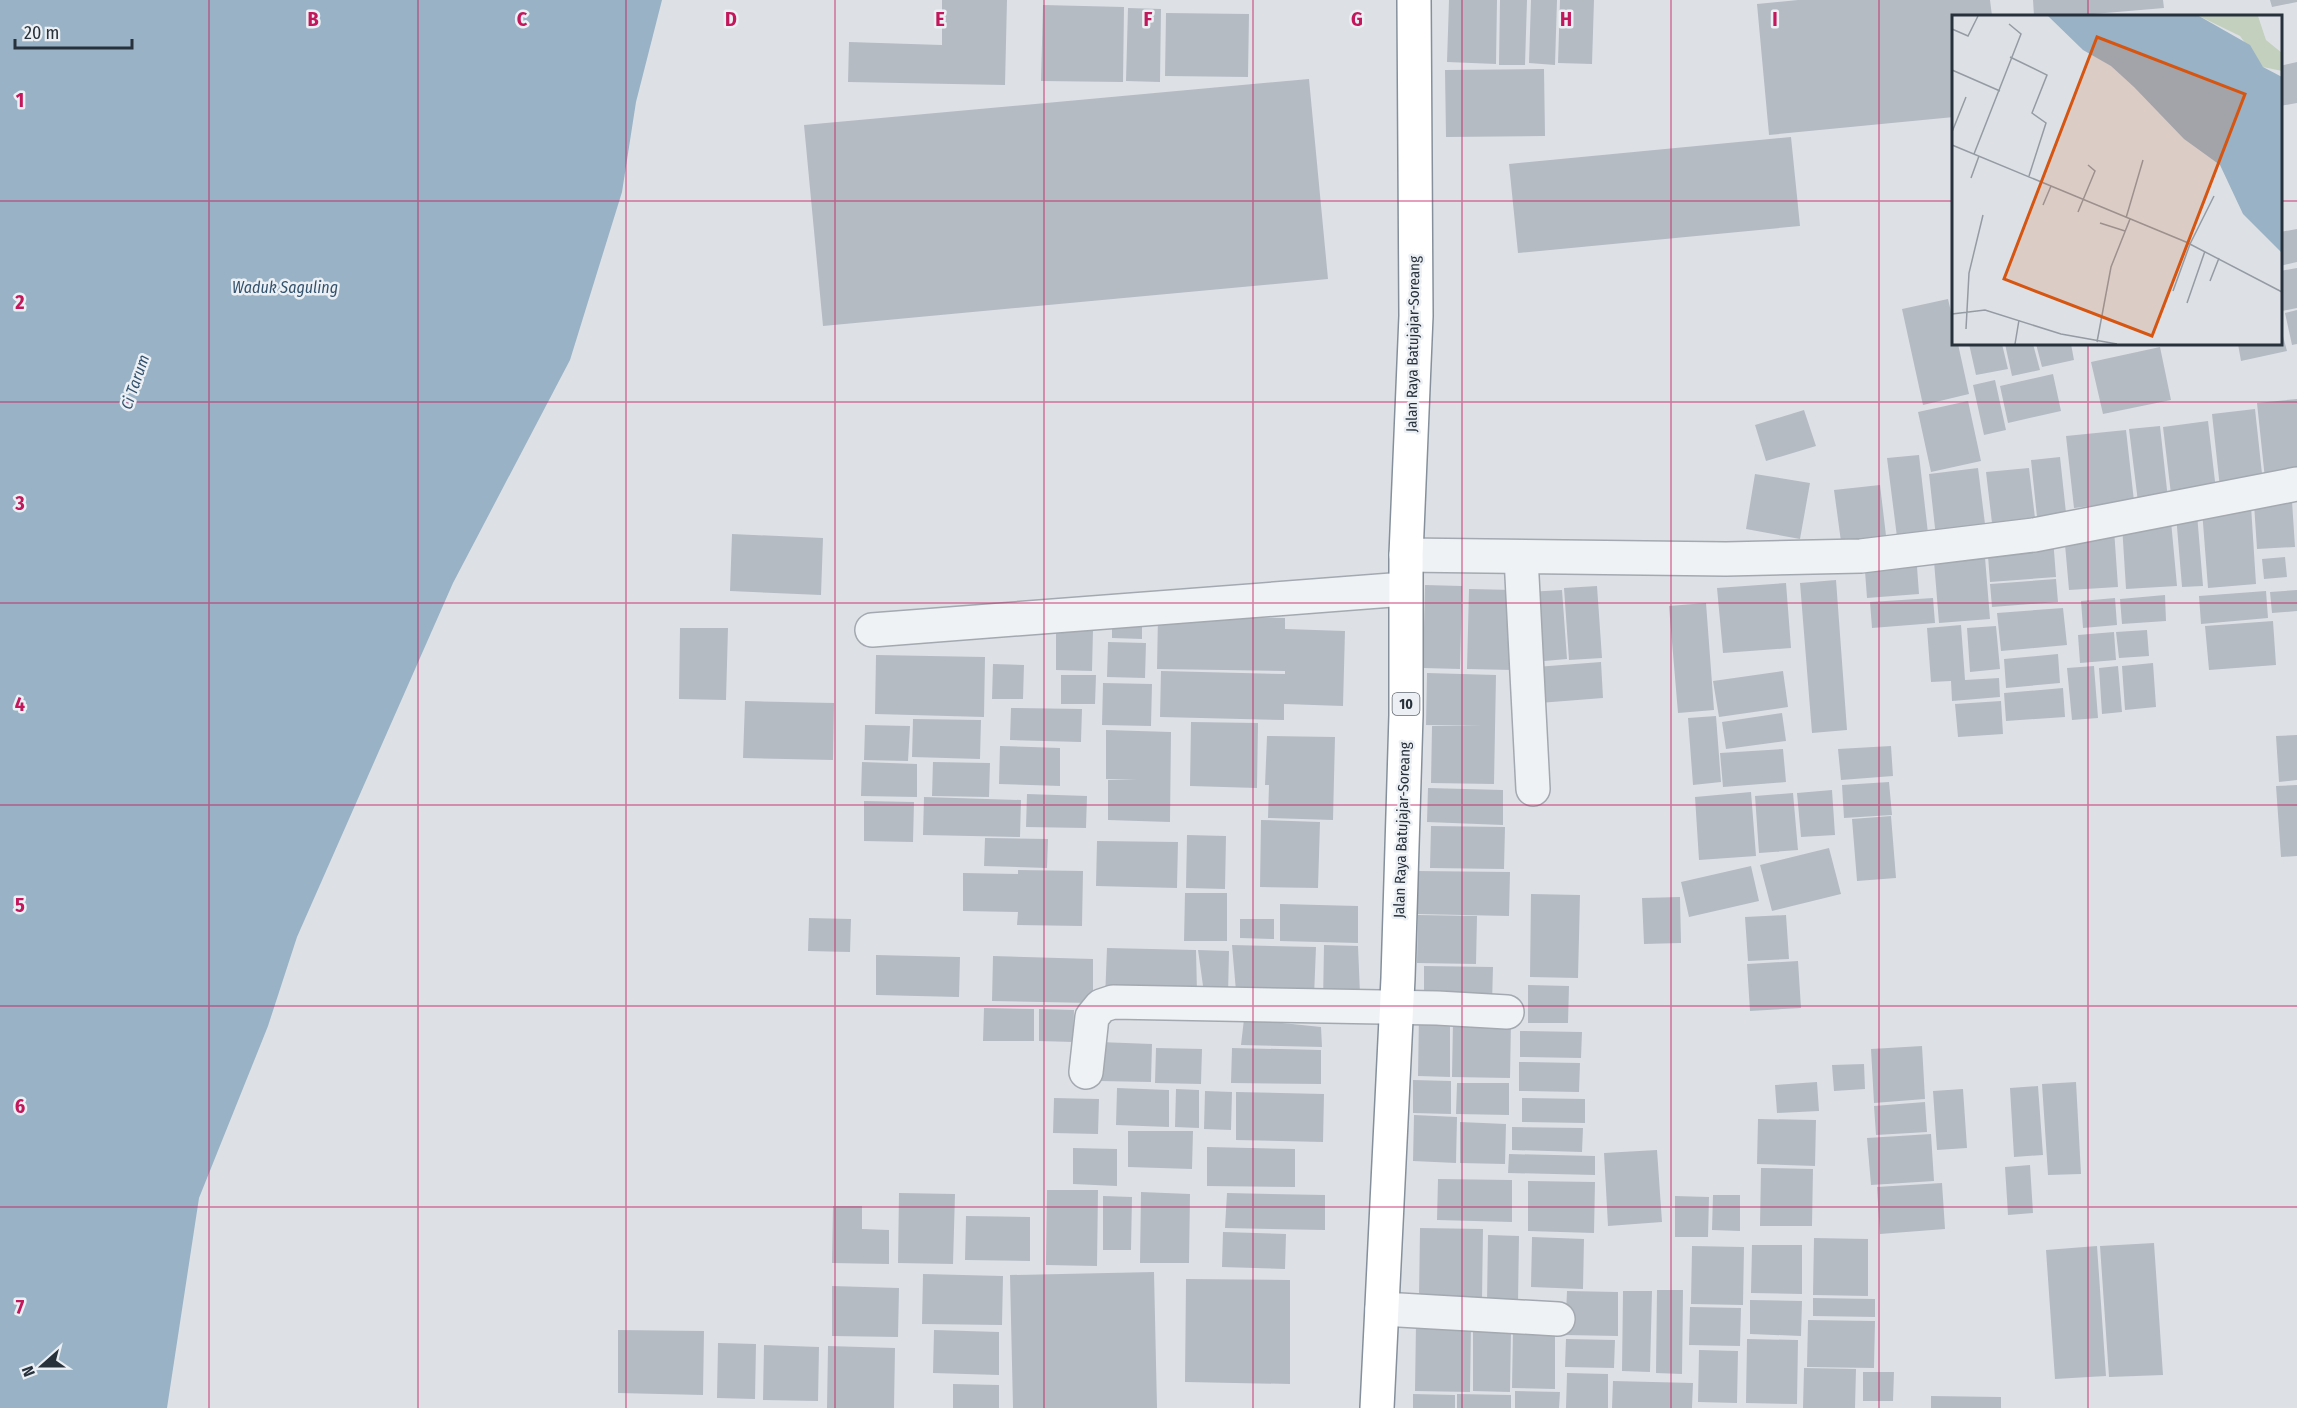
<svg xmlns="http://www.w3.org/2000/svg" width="2297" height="1408" font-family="'Fira Sans Condensed',sans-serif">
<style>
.water{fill:#99b2c5}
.building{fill:#b5bbc3}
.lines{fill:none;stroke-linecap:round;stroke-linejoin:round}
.minor-casing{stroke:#a3a9b0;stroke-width:36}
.highway-casing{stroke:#85909c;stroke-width:36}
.minor{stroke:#eff2f5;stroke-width:33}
.highway{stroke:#fff;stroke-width:33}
.grid{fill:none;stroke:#c2185b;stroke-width:1.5;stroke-opacity:0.55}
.labels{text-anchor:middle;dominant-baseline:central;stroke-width:5;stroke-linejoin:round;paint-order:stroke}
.shield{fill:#ecf0f4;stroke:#626a73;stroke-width:1.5}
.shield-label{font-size:14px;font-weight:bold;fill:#27313c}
.street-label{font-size:15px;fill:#27313c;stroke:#ecf0f4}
.water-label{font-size:16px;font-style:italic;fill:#33526e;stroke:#ecf0f4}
.inset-road{fill:none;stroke:#949ba2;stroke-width:1.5}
.view{fill:#d55511;fill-opacity:0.15;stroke:#d55511;stroke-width:3}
.inset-edge{fill:none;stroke:#27313c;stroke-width:3}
.grid-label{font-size:20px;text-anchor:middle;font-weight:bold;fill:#c2185b;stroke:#ecf0f4;stroke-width:5;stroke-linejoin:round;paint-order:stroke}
</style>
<rect width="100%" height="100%" fill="#dde1e6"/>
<path class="water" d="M0 0H662L636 102 622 192 570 360 453 583 297 937 268 1026 199 1198 167 1408H0Z"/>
<path class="building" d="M942 0H1007L1005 85 848 82 849 42 942 45Z
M1449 0H1497L1496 64 1447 62Z
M1500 0H1527L1525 65H1499Z
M1531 0H1557L1555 65 1529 63Z
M1560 0H1594L1592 64 1558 63Z
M1798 0H1990L1992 16H1954V117L1769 135 1757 4Z
M2033 0H2163L2164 8 2070 16H2034Z
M2270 0H2297V2L2272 7Z
M1043 5 1124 7 1123 82 1041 81Z
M1128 8 1161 9 1160 82 1126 81Z
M1166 13 1249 14 1248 77 1165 76Z
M2297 62V103L2280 106V66Z
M1544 69 1545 136 1446 137 1445 70Z
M1309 79 1328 279 823 326 804 125Z
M1791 137 1800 226 1518 253 1509 164Z
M2297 229V262L2280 266V232Z
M2297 268V308L2282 311 2280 271Z
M1948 299 1954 325V344H1958L1969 394 1923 405 1902 309Z
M2297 310V344L2292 345 2285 313Z
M2280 325 2287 351 2241 361 2238 344H2280Z
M1969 344H2002L2008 369 1976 375Z
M2005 344H2033L2040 370 2012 376Z
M2036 344H2071L2074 360 2042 367Z
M2160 347 2171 400 2103 414 2091 362Z
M2053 374 2061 411 2008 423 2000 386Z
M1995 380 2006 430 1984 435 1973 385Z
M2297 399V475L2265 479 2257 403Z
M1968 401 1981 461 1931 472 1918 412Z
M2255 409 2263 483 2220 488 2212 414Z
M1804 410 1816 446 1766 461 1755 425Z
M2208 421 2216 490 2171 494 2163 427Z
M2160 426 2168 499 2138 502 2129 429Z
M2126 430 2134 501 2074 508 2066 436Z
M1919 455 1928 533 1897 537 1887 458Z
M2060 457 2066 513 2037 517 2031 460Z
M1978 468 1986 532 1936 537 1929 474Z
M2029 468 2035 518 1992 523 1986 472Z
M1755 474 1810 483 1800 539 1746 529Z
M1880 485 1887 544 1842 549 1834 490Z
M2292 501 2295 547 2257 549 2254 504Z
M2251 506 2256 584 2208 588 2202 510Z
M2197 514 2203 586 2182 587 2176 515Z
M2171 521 2177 586 2126 589 2122 525Z
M2114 529 2118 587 2069 590 2064 533Z
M732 534 823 538 821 595 730 591Z
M2053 538 2056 577 1990 582 1987 543Z
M1984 545 1990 619 1939 623 1933 549Z
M1916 553 1919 594 1867 598 1864 558Z
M2285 557 2287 577 2264 579 2262 559Z
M2056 579 2058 602 1992 607 1990 584Z
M1836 580 1847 730 1812 733 1800 583Z
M1786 583 1791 648 1723 653 1717 588Z
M1425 585 1462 586 1460 669 1423 668Z
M1597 586 1602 658 1569 660 1564 588Z
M1469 589 1515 590 1513 670 1467 669Z
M1562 590 1567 659 1533 662 1528 592Z
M2297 590V611L2272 613 2270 592Z
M2266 591 2268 618 2201 624 2199 596Z
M2165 595 2166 621 2122 624 2120 599Z
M1933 598 1935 623 1872 628 1870 602Z
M2115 598 2117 625 2083 628 2081 601Z
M1706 603 1714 710 1678 713 1669 606Z
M2063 608 2067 645 2001 651 1997 613Z
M1158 615 1285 618V629L1345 631 1343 706 1284 704V720L1160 717 1161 671 1285 674V671L1157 669Z
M2273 621 2276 665 2209 670 2205 626Z
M1112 623H1142V639L1112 638Z
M1961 625 1965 680 1999 678 2000 697 1952 701 1951 681 1931 682 1927 628Z
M1996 626 2000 669 1970 672 1967 628Z
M680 628H728L726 700 679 699Z
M1056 629 1093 630 1092 671 1056 670Z
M2147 630 2149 656 2119 658 2116 632Z
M2114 632 2116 660 2080 663 2078 635Z
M1108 642 1146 643 1145 678 1107 677Z
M2058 654 2060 683 2006 688 2004 659Z
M876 655 985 657 984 717 875 714Z
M1601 662 1603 698 1539 703 1536 667Z
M2153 663 2156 707 2125 710 2122 666Z
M993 664 1024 665 1023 699H992Z
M2094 666 2098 718 2072 720 2067 668Z
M2118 666 2122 712 2102 714 2099 668Z
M1783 671 1788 707 1719 717 1713 681Z
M1427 673 1496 675 1494 784 1431 783 1432 726H1483L1426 725Z
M1061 675H1096L1095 704H1061Z
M1103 683 1152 684 1151 726 1102 725Z
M2063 688 2065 717 2006 721 2004 693Z
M745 701 834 703 833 760 743 758Z
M2001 701 2003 734 1958 737 1955 704Z
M1011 708 1082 709 1081 742 1010 740Z
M1782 713 1786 741 1726 749 1722 722Z
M1716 716 1721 782 1693 785 1688 718Z
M913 719 981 720 980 759 912 757Z
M1191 722 1258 723 1257 788 1190 786Z
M865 725 910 726 908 761 864 760Z
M1106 730 1171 732 1170 822 1108 820V780H1137L1106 779Z
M2297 735V780L2279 782 2276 736Z
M1267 736 1335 737 1333 820 1268 818 1269 785H1265Z
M1000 746 1060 748V786L999 784Z
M1891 746 1893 776 1841 780 1838 749Z
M1783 749 1786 782 1723 787 1720 753Z
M862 762 917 764V797L861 796Z
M933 762 990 763 989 797 932 796Z
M1889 782 1892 815 1844 818 1842 785Z
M2297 785V856L2281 857 2276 786Z
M1428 788 1503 790V825L1427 822Z
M1832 790 1835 835 1801 837 1797 793Z
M1751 792 1756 856 1699 860 1695 797Z
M1793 793 1798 850 1759 853 1755 796Z
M1027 794 1087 796 1086 828 1026 827Z
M924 797 1021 800 1020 837 923 835Z
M864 801 914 802 913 842 864 841Z
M1891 816 1896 878 1857 881 1852 819Z
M1261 820 1320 822 1318 888 1260 887Z
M1431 826 1505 827 1504 869 1430 868Z
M1187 835 1226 836 1225 889 1186 888Z
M985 838 1048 839 1047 868 984 866Z
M1097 841 1178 842 1177 888 1096 886Z
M1829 848 1841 894 1772 911 1760 865Z
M1751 866 1759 901 1689 917 1681 882Z
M1018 870 1083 871 1082 926 1017 925 1018 912 963 911V873L1018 874Z
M1417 871 1510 872 1509 916 1416 914Z
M1185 893H1227V941H1184Z
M1531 894 1580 895 1578 978 1530 977Z
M1680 897 1681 943 1644 944 1642 898Z
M1280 904 1358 906V943L1280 941Z
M1418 915 1477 916 1476 964 1417 963Z
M1786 915 1789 959 1748 961 1745 917Z
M809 918 851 919 850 952 808 951Z
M1240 919H1274V939L1240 938Z
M1232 945 1316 947 1314 997 1236 991Z
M1324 945 1358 946 1360 994 1323 1003Z
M1107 948 1196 950 1197 993 1105 999Z
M1198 950 1229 951 1228 996 1204 993Z
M876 955 960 957 959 997 876 995Z
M993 956 1093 959V1003L992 1001Z
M1798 961 1801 1008 1750 1011 1747 964Z
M1424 966 1493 967 1492 1004 1424 1002Z
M1528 985 1569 986 1568 1023H1528Z
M984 1008 1034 1009V1041H983Z
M1039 1009 1074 1010 1073 1042 1039 1041Z
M1419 1015 1450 1016V1077L1418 1076Z
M1244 1019 1321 1027 1322 1047 1241 1045Z
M1453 1020 1511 1021 1510 1078 1452 1077Z
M1520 1031 1582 1032 1581 1058 1520 1057Z
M1099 1042 1152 1044 1151 1082 1099 1081Z
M1922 1046 1925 1099 1874 1103 1871 1049Z
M1156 1048 1202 1049 1201 1084 1155 1083Z
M1232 1048 1321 1050V1084L1231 1083Z
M1519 1062 1580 1063 1579 1092 1519 1091Z
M1864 1064 1865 1089 1834 1091 1832 1065Z
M1413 1080 1451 1081V1114L1413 1113Z
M1817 1082 1819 1111 1777 1113 1775 1085Z
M2076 1082 2081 1174 2048 1175 2042 1084Z
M1457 1083H1509V1115L1456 1114Z
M2038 1086 2043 1155 2014 1157 2010 1088Z
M1117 1088 1169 1090V1127L1116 1125Z
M1176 1089 1199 1090V1128L1175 1127Z
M1963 1089 1967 1148 1937 1150 1933 1091Z
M1205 1091 1232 1092 1231 1130 1204 1129Z
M1236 1092 1324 1094 1323 1142 1236 1140Z
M1054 1098 1099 1099 1098 1134 1053 1133Z
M1522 1098 1585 1099V1123L1522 1122Z
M1925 1102 1927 1132 1876 1135 1874 1106Z
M1414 1115 1457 1117 1456 1163 1413 1161Z
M1758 1119 1816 1120 1815 1166 1757 1164Z
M1460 1122 1506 1124 1505 1164 1460 1163Z
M1512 1127 1583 1128 1582 1152 1512 1150Z
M1128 1131H1193L1192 1169 1128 1167Z
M1931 1134 1934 1181 1871 1185 1867 1138Z
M1207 1147 1295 1149V1187L1207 1186Z
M1073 1148 1117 1149V1186L1073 1184Z
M1657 1150 1662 1222 1608 1226 1604 1153Z
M1509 1154 1595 1156V1175L1508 1173Z
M2030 1165 2033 1213 2008 1215 2005 1167Z
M1761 1168 1813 1169 1812 1226H1760Z
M1438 1179 1512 1180V1222L1437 1220Z
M1528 1181 1595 1182 1594 1233 1528 1231Z
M1942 1183 1945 1229 1880 1234 1877 1187Z
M1047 1190H1098L1097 1266 1046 1265Z
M1141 1192 1190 1194 1189 1263H1140Z
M899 1193 955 1194 953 1264 898 1263Z
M1227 1193 1325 1195V1230L1225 1228Z
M1713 1195H1740V1231L1712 1230Z
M1103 1196 1132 1197 1131 1250H1103Z
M1675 1196 1709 1197 1708 1237H1675Z
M833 1206H862V1229L889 1230V1264L832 1263Z
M966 1216 1030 1217V1261L965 1260Z
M1420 1228 1483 1229 1482 1300 1419 1298Z
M1223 1232 1286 1234 1285 1269 1222 1267Z
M1488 1235 1519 1236 1518 1304 1487 1303Z
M1532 1237 1584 1239 1583 1289 1531 1287Z
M1814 1238 1868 1239V1296L1813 1295Z
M2154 1243 2163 1375 2109 1377 2100 1246Z
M1752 1245H1802V1294L1751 1293Z
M1692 1246 1744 1247 1743 1305 1691 1304Z
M2097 1246 2106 1376 2055 1379 2046 1250Z
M1154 1272 1157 1408H1013L1010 1275Z
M923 1274 1003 1276 1002 1325 922 1324Z
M1186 1279 1290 1280V1384L1185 1382Z
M832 1286 899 1288 898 1337 832 1336Z
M1657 1290H1683L1682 1374 1656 1373Z
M1567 1291 1618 1292V1336L1565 1335Z
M1623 1291H1652L1650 1372 1622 1371Z
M1813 1298 1875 1299V1317L1813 1316Z
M1750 1300 1802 1301 1801 1336 1750 1334Z
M1690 1307 1741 1308 1740 1346 1689 1345Z
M1808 1320 1875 1321 1874 1368 1807 1367Z
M1416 1322 1471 1324 1470 1392 1415 1391Z
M1473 1329 1511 1330 1510 1392 1473 1391Z
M1513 1329 1555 1331V1389L1512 1388Z
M618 1330 704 1331 703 1395 618 1393Z
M934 1330 999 1332V1375L933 1373Z
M1566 1339 1615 1340 1614 1368 1565 1367Z
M1747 1339 1798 1340 1797 1404 1746 1403Z
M718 1343 756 1344 755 1399 717 1398Z
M764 1345 819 1347 818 1401 763 1400Z
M828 1346 895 1348 894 1408H827Z
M1699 1350 1738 1351 1737 1403 1698 1402Z
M1804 1368 1856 1369 1855 1408H1803Z
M1863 1372H1894L1893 1401H1863Z
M1567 1373 1608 1374V1408H1566Z
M1613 1381 1693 1383 1692 1408H1612Z
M953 1384 999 1385V1408H953Z
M1515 1391 1560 1392 1559 1408H1515Z
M1413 1394 1455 1395V1408H1413Z
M1457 1394 1511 1395V1408H1457Z
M1931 1396 2001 1397V1408H1931Z"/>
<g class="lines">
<defs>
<path id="minor" d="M1406 555 1726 559 1861 556 2034 535 2297 484
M1521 557 1533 789
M872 630 1405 589
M1086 1072 1092 1017 1101 1006 1113 1002 1437 1008 1507 1012
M1382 1309 1558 1319"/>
<path id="highway" d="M1377 1408 1398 978 1406 715V555L1416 316 1414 0"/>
</defs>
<use href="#minor" class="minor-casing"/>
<use href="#highway" class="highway-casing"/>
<use href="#minor" class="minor"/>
<use href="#highway" class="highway"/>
</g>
<path class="grid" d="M209 0V1408M418 0V1408M626 0V1408M835 0V1408M1044 0V1408M1253 0V1408M1462 0V1408M1671 0V1408M1879 0V1408M2088 0V16M0 201H1954M2280 201H2297M2088 344V1408M0 402H2297M0 603H2297M0 805H2297M0 1006H2297M0 1207H2297"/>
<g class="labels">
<rect class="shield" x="1392.5" y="693" width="27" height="22" rx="4.5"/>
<g class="shield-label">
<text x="1406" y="704">10</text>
</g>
<g class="street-label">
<text transform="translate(1413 344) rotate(-89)">Jalan Raya Batujajar-Soreang</text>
<text transform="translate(1402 830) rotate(-88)">Jalan Raya Batujajar-Soreang</text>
</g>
<g class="water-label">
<text x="285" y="287">Waduk Saguling</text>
<text transform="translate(135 382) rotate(-71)">Ci Tarum</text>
</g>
</g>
<g transform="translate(1952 15)">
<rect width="330" height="330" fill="#dde1e6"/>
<path d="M247 1H306L314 25 330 38V56L311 52 288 21Z" fill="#c4d0be"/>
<path d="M96 1H247L298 30 311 52 330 62V238L291 199 268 150 232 124 182 72 159 51 131 35Z" fill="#99b2c5"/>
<path class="inset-road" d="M0 14 16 21 26 1M58 42 95 60 80 98 94 108 77 161M0 55 48 76M0 117 14 82M0 130 234 227 330 277M22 139 69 19 57 9M19 163 27 141M91 190 99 171M126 197 143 156 136 150M174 203 191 145M148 208 173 216M258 266 267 243M221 276 238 229 262 181M235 288 253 236M0 299 33 295 109 319 165 329M14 314 17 258 31 200M145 327 159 252 178 204M63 329 67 305"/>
<path class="view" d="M145 22 293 79 200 321 52 264Z"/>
<rect width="330" height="330" class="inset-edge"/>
</g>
<g class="grid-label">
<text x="313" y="26">B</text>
<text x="522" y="26">C</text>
<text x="731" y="26">D</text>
<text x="940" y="26">E</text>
<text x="1148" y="26">F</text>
<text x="1357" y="26">G</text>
<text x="1566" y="26">H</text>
<text x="1775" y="26">I</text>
<text x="20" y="107">1</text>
<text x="20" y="309">2</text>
<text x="20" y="510">3</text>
<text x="20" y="711">4</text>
<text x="20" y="912">5</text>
<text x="20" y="1113">6</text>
<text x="20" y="1314">7</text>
</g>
<g transform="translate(42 1366) rotate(249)" stroke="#ecf0f4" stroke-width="4.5" paint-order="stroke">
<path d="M0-4.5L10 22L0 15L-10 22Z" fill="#27313c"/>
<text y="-9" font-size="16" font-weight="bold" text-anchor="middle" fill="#27313c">N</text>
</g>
<path d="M15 39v9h117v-9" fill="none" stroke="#27313c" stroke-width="3"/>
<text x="24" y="39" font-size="18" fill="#27313c" stroke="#ecf0f4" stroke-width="4.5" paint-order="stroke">20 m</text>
</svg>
